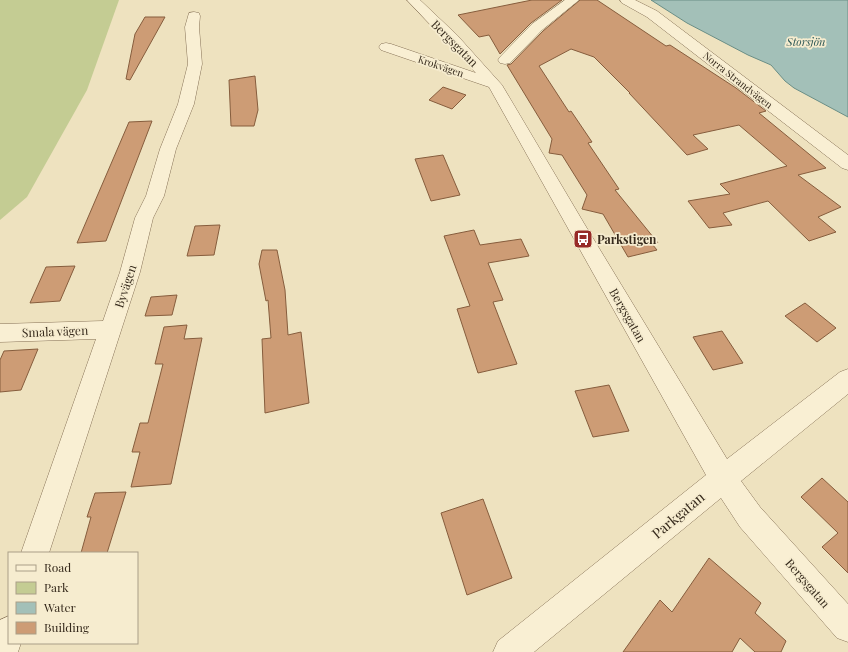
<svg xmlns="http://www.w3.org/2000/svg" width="848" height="652" font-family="'Playfair Display',serif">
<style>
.green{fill:#c4cc93}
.water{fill:#a3c0b8;stroke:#6a8e86}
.building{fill:#cd9c75;stroke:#865d3d}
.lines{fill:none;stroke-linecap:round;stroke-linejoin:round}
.minor-casing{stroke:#877257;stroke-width:1}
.minor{fill:#f9efd3;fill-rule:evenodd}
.labels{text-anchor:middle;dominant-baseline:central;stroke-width:3.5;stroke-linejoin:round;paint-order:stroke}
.far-street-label{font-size:10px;fill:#362a1c;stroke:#f6eccf}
.far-water-label{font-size:11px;font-style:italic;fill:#2b5655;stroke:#f6eccf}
.street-label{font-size:12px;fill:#362a1c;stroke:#f6eccf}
.poi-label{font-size:12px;font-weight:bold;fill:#362a1c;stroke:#f6eccf;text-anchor:start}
.near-street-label{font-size:14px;fill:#362a1c;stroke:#f6eccf}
</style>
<rect width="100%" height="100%" fill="#eee2bf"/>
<path class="green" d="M0 0H119L87 90 27 197 0 220Z"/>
<path class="water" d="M651 0H848V117L794 88 785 81 771 65 748 55 687 23Z"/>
<path class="building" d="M532 0H562L531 23 500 54 489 35 479 37 458 15Z
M580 0H597L666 46 670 45 736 88 766 111 759 113 826 168 798 175 841 207 818 217 836 232 809 241 768 201 723 213 732 225 709 228 688 201 730 194 720 184 787 166 739 125 693 135 708 149 687 155 629 93H630L594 57 571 49 539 66 569 112 571 111 592 142 588 143 619 189 615 190 658 243 652 244 657 250 628 257 603 214 582 209 587 195 562 155 549 153 552 139 507 65 511 64 543 31Z
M145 17H165L130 80 126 79 135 34Z
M255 76 258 110 254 126H231L229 80Z
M443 87 466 95 452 109 429 100Z
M152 121 106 241 77 243 129 122Z
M443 155 460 195 431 201 415 159Z
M219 225H220L214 255 187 256 195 226Z
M474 230 480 245 521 239 529 256 488 263 503 300 493 302 517 364 478 373 457 309 470 306 444 236Z
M262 250H277L285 290 288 335 301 332 309 403 265 413 262 339 271 338 268 300 266 301 259 264Z
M75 266 60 301 30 303 46 267Z
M177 295 172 315 145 316 151 297Z
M805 303 836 328 817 342 785 316Z
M187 325 184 339 202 338 171 484 131 487 140 452H132L140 423H148L163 364H155L164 327Z
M722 331 743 363 713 370 693 337Z
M38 349 21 390 0 392V360L4 351Z
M609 385 629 431 593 437 575 391Z
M822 478 848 502V573L822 547 838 533 801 497Z
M126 492 107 553H81L91 517H87L95 493Z
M483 499 512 578 467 595 441 513Z
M709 558 761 603 755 613 786 641 781 652H755L740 638 732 652H623L660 600 672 612Z"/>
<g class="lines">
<defs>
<path id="minor" d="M407 0H420L457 35 502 85 585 225 727 459 840 372 848 369V394L741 481 760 507 848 604V642L837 638 740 527 721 498 534 652H493L498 641 706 475 489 87 381 50 379 47 381 44 386 43 391 44 476 73Z
M565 0H579L542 30 510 63 505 64 500 63 498 60 500 57 532 24Z
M620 0H635L657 11 848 155V170L842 168 647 17 622 3Z
M194 12 199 13 200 16 199 27 202 64 194 104 176 149 164 196 153 218 140 272 49 553H21L96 339 0 342V324L103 321 120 272 135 218 146 196 160 149 178 104 188 64 185 27 189 13Z
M9 616V643H21L18 652H0V620Z"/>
</defs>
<use href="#minor" class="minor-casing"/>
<use href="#minor" class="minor"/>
</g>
<defs>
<symbol id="bus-square" viewBox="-11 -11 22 22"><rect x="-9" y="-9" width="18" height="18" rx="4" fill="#972a27" stroke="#f6eccf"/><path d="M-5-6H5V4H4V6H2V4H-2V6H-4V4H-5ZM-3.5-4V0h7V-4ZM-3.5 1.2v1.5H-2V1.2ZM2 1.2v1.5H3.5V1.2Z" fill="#fff"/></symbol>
</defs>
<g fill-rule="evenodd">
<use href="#bus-square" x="572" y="228" width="22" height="22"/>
</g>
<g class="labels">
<g class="far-street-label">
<text transform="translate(441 66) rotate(19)">Krokvägen</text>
<text transform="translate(738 80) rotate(38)">Norra Strandvägen</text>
</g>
<g class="far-water-label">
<text x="806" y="41">Storsjön</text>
</g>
<g class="street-label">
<text transform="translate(455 43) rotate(45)">Bergsgatan</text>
<text transform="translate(125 286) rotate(-72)">Byvägen</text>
<text transform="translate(628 315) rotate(60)">Bergsgatan</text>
<text transform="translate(55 331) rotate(-2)">Smala vägen</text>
<text transform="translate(808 583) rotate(49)">Bergsgatan</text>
</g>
<g class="poi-label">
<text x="597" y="239">Parkstigen</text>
</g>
<g class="near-street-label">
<text transform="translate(678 515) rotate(-40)">Parkgatan</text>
</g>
</g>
<rect x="8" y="552" width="130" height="92" fill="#f6eccf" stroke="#a99e87"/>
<rect x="16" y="565" width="20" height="6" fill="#f9efd3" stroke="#a99e87"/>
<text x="44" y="572" font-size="12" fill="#362a1c">Road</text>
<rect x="16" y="582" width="20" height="12" fill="#c4cc93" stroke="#a99e87"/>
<text x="44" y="592" font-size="12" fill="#362a1c">Park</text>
<rect x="16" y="602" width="20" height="12" fill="#a3c0b8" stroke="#a99e87"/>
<text x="44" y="612" font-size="12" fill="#362a1c">Water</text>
<rect x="16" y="622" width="20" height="12" fill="#cd9c75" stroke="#a99e87"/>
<text x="44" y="632" font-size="12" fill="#362a1c">Building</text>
</svg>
